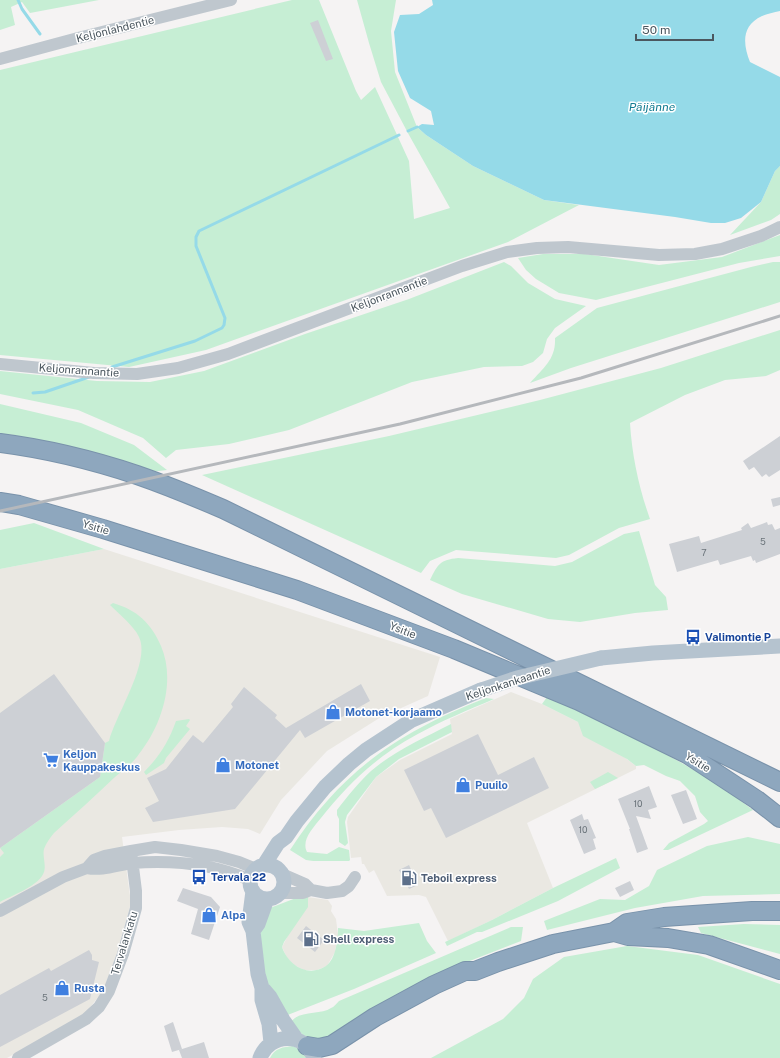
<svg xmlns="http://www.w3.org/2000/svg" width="780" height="1058" font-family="'Public Sans',sans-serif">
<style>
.commercial{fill:#eae8e2}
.green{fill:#c6eed4}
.water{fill:#95dae8}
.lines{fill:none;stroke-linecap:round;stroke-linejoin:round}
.stream{stroke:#95dae8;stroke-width:3}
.building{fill:#cdd0d5}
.highway-casing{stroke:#7992aa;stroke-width:20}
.minor{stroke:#bfc7ce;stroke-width:12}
.major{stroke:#b5c3cf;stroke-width:15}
.highway{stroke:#8ea7be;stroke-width:18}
.rail{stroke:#b5b8bc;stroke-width:3}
.major-bridge{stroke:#b5c3cf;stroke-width:15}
.labels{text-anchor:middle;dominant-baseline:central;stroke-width:3;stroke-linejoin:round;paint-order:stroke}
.number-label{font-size:9px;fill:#6c757c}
.street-label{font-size:11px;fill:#4b575f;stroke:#fff}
.transit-label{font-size:11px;font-weight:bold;fill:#164399;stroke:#fff;text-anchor:start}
.shop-label{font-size:11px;font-weight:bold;fill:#366cbe;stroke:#fff;text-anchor:start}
.service-label{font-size:11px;font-weight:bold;fill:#4e5e75;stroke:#fff;text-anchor:start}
.water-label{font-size:12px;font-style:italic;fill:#147d92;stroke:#fff}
</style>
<rect width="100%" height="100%" fill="#f5f3f3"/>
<path class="commercial" d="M104 549 440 657 428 696 381 717 327 751 281 800 260 834 248 829 222 827 179 830 122 837 131 903 117 953 103 991 84 1015 7 1058H0V569Z
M511 692 542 704 578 722 636 766V769L527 823 553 888 492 920 448 941 426 897 419 895 387 896 374 870 369 873 364 864H362L361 857 351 858 347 822 348 817 376 777 400 760 452 734 450 719Z
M308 897 328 900 332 906 331 911 336 919 338 935 335 952 327 966 317 970H304L294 965 287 958 282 947Z"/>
<path class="green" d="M0 0H99L30 13 22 2 11 7 15 25 0 30Z
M292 0H319L356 91 361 100 375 87 409 161 414 219 450 208 409 135 381 82 369 43 357 0H396L391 31 395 72 417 127 426 135 473 166 544 200 579 205 508 242 206 350 129 367 0 355V70Z
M780 166V214L771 220 730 235 761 202 775 171Z
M780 235V256L739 263 596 300 559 293 536 279 526 270 518 258 543 254H585L659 265 722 257Z
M504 262 511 266 528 283 555 299 586 306 555 328 547 339 543 353 533 362 522 366 484 367 412 382 289 430 229 444 176 450 166 458 143 438 78 410 0 394V371L97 381 150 382 204 371 305 334 409 299Z
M773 262H780V302L571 368 530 383C544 367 556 359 555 338L597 308 751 267Z
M780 330V370L766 376 725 380 685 395 630 423C632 456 639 488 650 519L619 528 569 555 556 558 456 550 430 561 421 573 202 475 389 436 540 400 661 368Z
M0 404 81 423 134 445 167 470 151 472 14 435 0 434Z
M34 523 104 549 0 569V530Z
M639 531 655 585 666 597 668 610 635 613 580 622 548 619 462 594 430 580C438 564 440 560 458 558L555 566 572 562 624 534Z
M113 603C137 610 151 623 161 646 176 681 162 725 139 754 133 763 123 770 115 777 95 796 74 815 54 833 50 838 46 843 44 849 42 858 48 868 42 876 35 887 11 896 0 902V857L4 853 0 848 100 777 105 743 109 741C116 714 151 662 139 637 134 626 119 614 110 605Z
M547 697C618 729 691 762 753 810L668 850H663L669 843 704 824 708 821 700 812 695 796 680 781 666 776 644 765 636 766 627 759 583 736 578 722 542 704Z
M486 698 494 699C468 710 441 721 416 735 378 755 347 785 321 818 313 828 301 840 307 852L327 854 339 847 349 850 350 860 349 861H313L306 860 290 850C342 770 399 732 486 698Z
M189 719 190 720 186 726 190 729 166 758 164 763 146 775 144 772C159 757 169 741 176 721Z
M451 724 452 732 399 759 376 777 347 815 345 822 348 843 345 846 339 842V819L337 815V810C347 797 359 782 371 771 394 751 424 738 451 724Z
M608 772 618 778 595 789 590 782Z
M748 837 780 844V894L703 896 635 908 547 930 544 921 600 899 625 900 649 886 657 870 707 846Z
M616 858 620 868 558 901 482 932H477L447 946 445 942 492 920 553 888Z
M308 897V907L284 942 282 947C288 965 308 978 326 966 336 959 338 939 338 928L364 931 419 923 427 941 436 953 354 989 285 1016 267 982 260 949 261 928 270 908 296 898Z
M744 924 780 925V954L701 933 698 927Z
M511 927H523L521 941 462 964 328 1041C306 1040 305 1038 291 1022 299 1010 321 1015 331 1008 334 1007 336 1004 339 1001Z
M627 946 698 955 780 984V1058H431L503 1019 524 998 533 979 564 957Z
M293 1046 303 1051 307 1058H270C275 1048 283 1047 293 1046Z"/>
<path class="water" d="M432 0H780V11C774 12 767 14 762 16 741 26 743 44 750 62L780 77V166L775 171 761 202 741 218 725 223H711L675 217 544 200 473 166 426 135 417 127 422 124 434 125 431 111 410 98 398 71 394 32 400 15 419 14 433 5Z"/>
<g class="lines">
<path class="stream" d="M18 0 22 9 40 34
M408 131 417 127
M112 367 195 341 222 328 224 325 225 318 196 246V237L199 231 399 135
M33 393 45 392 89 377"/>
</g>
<path class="building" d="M318 20 333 59 326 61 310 23Z
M780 436V470L769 477 766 474 762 477 754 467 749 470 743 461Z
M780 497V505L773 507 771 499Z
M767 522 768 525 772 524 775 530 780 528V554L756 563 755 560 753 561 751 556 720 565 718 560 677 572 669 544 699 536 701 543 742 530 741 528 748 523 751 528Z
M54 674 105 743 100 777 0 848V713Z
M361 684 370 701 305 738 300 730 235 809 153 822 145 808 159 801 147 778 166 769 193 735 203 743 233 707 231 704 244 687 277 715 275 718 286 728Z
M478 734 498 775 534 757 549 788 446 838 431 808 424 811 404 770Z
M649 786 657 807 648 810 651 819 636 816 648 849 637 853 629 829H630L618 799Z
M686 790 697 819 683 824 671 795Z
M582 814 584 820 588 819 596 838 593 839 596 849 584 854 570 820Z
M409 865 418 885 409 889 399 870Z
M630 881 634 890 620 897 615 888Z
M183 888 211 897 220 907 209 940 191 934 198 909 177 901Z
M306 926 324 940 315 952 297 938Z
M89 950 92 955V960L99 962 90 999 0 1047V995L49 968 51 971Z
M173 1022 182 1049 172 1052 164 1026Z
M204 1042 209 1058H182L179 1050Z"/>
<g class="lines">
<defs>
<path id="highway" d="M0 443C47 449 92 460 137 475 166 485 195 497 223 509L780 782
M0 502 19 505 103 529 297 590 454 649 579 701 687 754 757 800 780 818
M614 932 628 936 668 938 709 945 780 970
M307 1046 319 1048 332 1045 375 1017 434 985 465 971H475L498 962 553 944 614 932 627 923 664 917 752 911H780"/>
</defs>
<use href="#highway" class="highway-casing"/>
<path class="minor" d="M0 59 78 38 231 0
M0 364 94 373 137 374 178 368 228 354 462 266 507 252 537 248 568 247 659 255 695 254 722 249 761 236 780 227
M87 868C102 871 117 865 132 863 171 860 214 864 250 880
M282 874 305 884 311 890 327 893 342 891 349 886 355 877
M279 893H303L311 890
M0 911 63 877 87 868 94 860 105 856 131 851 155 847 181 850 217 856 239 862 256 869
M18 1058 86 1019 99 1007 109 991 123 954 136 908V891L131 851"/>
<path class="major" d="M601 658 653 653 780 646
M264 865 278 843 286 837 297 821 325 787 349 764 366 750 412 720 481 690
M250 882a17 17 0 1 1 34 0a17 17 0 1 1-34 0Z
M253 891 249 922 253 931 258 974 262 988V1000L269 1024 271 1043
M253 931 258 924 267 899
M264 990 270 997 283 1020 297 1040
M260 1058C269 1033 305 1031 314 1058"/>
<use href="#highway" class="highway"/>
<path class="rail" d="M0 511 400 424 581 378 780 316"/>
<path class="major-bridge" d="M481 690 517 678 601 658"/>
</g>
<defs>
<symbol id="bus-bare" viewBox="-9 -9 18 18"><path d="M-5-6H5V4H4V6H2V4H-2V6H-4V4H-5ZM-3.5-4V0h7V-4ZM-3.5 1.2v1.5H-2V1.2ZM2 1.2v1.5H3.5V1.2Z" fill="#1a4fb4" stroke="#fff" stroke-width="2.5" paint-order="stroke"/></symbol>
<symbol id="shop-bare" viewBox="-9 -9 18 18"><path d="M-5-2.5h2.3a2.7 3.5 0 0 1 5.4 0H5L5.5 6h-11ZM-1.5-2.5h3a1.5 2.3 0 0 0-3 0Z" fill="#3f7fe0" stroke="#fff" stroke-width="2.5" paint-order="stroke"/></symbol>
<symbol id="supermarket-bare" viewBox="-9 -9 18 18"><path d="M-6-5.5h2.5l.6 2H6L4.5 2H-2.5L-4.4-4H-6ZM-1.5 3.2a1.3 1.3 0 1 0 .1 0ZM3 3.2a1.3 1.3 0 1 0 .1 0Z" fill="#3f7fe0" stroke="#fff" stroke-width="2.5" paint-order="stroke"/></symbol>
<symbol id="fuel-bare" viewBox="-9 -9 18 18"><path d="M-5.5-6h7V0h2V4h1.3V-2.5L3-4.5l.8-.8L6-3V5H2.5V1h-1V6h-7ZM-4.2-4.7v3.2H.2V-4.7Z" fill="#5c6f8a" stroke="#fff" stroke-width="2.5" paint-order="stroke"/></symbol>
</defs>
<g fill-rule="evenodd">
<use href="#bus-bare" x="682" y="626" width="22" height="22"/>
<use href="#shop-bare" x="322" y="701" width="22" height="22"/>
<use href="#supermarket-bare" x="40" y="749" width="22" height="22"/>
<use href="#shop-bare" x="212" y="754" width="22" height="22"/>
<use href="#shop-bare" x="452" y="774" width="22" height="22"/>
<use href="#bus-bare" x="188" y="866" width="22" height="22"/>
<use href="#fuel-bare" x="398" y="867" width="22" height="22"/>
<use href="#shop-bare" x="198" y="904" width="22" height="22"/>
<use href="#fuel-bare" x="300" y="928" width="22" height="22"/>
<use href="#shop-bare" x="51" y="977" width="22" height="22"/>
</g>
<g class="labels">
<g class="number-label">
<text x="763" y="541">5</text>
<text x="704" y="552">7</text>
<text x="638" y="803">10</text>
<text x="583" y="829">10</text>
<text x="45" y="997">5</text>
</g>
<g class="street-label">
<text transform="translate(115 29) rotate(-14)">Keljonlahdentie</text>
<text transform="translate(389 294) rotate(-21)">Keljonrannantie</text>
<text transform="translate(79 370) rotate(4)">Keljonrannantie</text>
<text transform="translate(96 527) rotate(16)">Ysitie</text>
<text transform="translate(403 630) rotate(21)">Ysitie</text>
<text transform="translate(508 683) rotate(-18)">Keljonkankaantie</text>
<text transform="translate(698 762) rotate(32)">Ysitie</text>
<text transform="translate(124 943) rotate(-73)">Tervalankatu</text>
</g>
<g class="transit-label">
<text x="705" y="637">Valimontie P</text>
<text x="211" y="877">Tervala 22</text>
</g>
<g class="shop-label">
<text x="345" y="712">Motonet-korjaamo</text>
<text x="63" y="754">Keljon<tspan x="63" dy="13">Kauppakeskus</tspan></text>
<text x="235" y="765">Motonet</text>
<text x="475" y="785">Puuilo</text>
<text x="221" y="915">Alpa</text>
<text x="74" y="988">Rusta</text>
</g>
<g class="service-label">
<text x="421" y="878">Teboil express</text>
<text x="323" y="939">Shell express</text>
</g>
<g class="water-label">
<text x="652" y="107">Päijänne</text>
</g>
</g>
<path d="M636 34v6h77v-6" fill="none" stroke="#4b575f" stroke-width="2"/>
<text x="642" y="34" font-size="12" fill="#4b575f" stroke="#ffffff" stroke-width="3" paint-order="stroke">50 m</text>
</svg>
